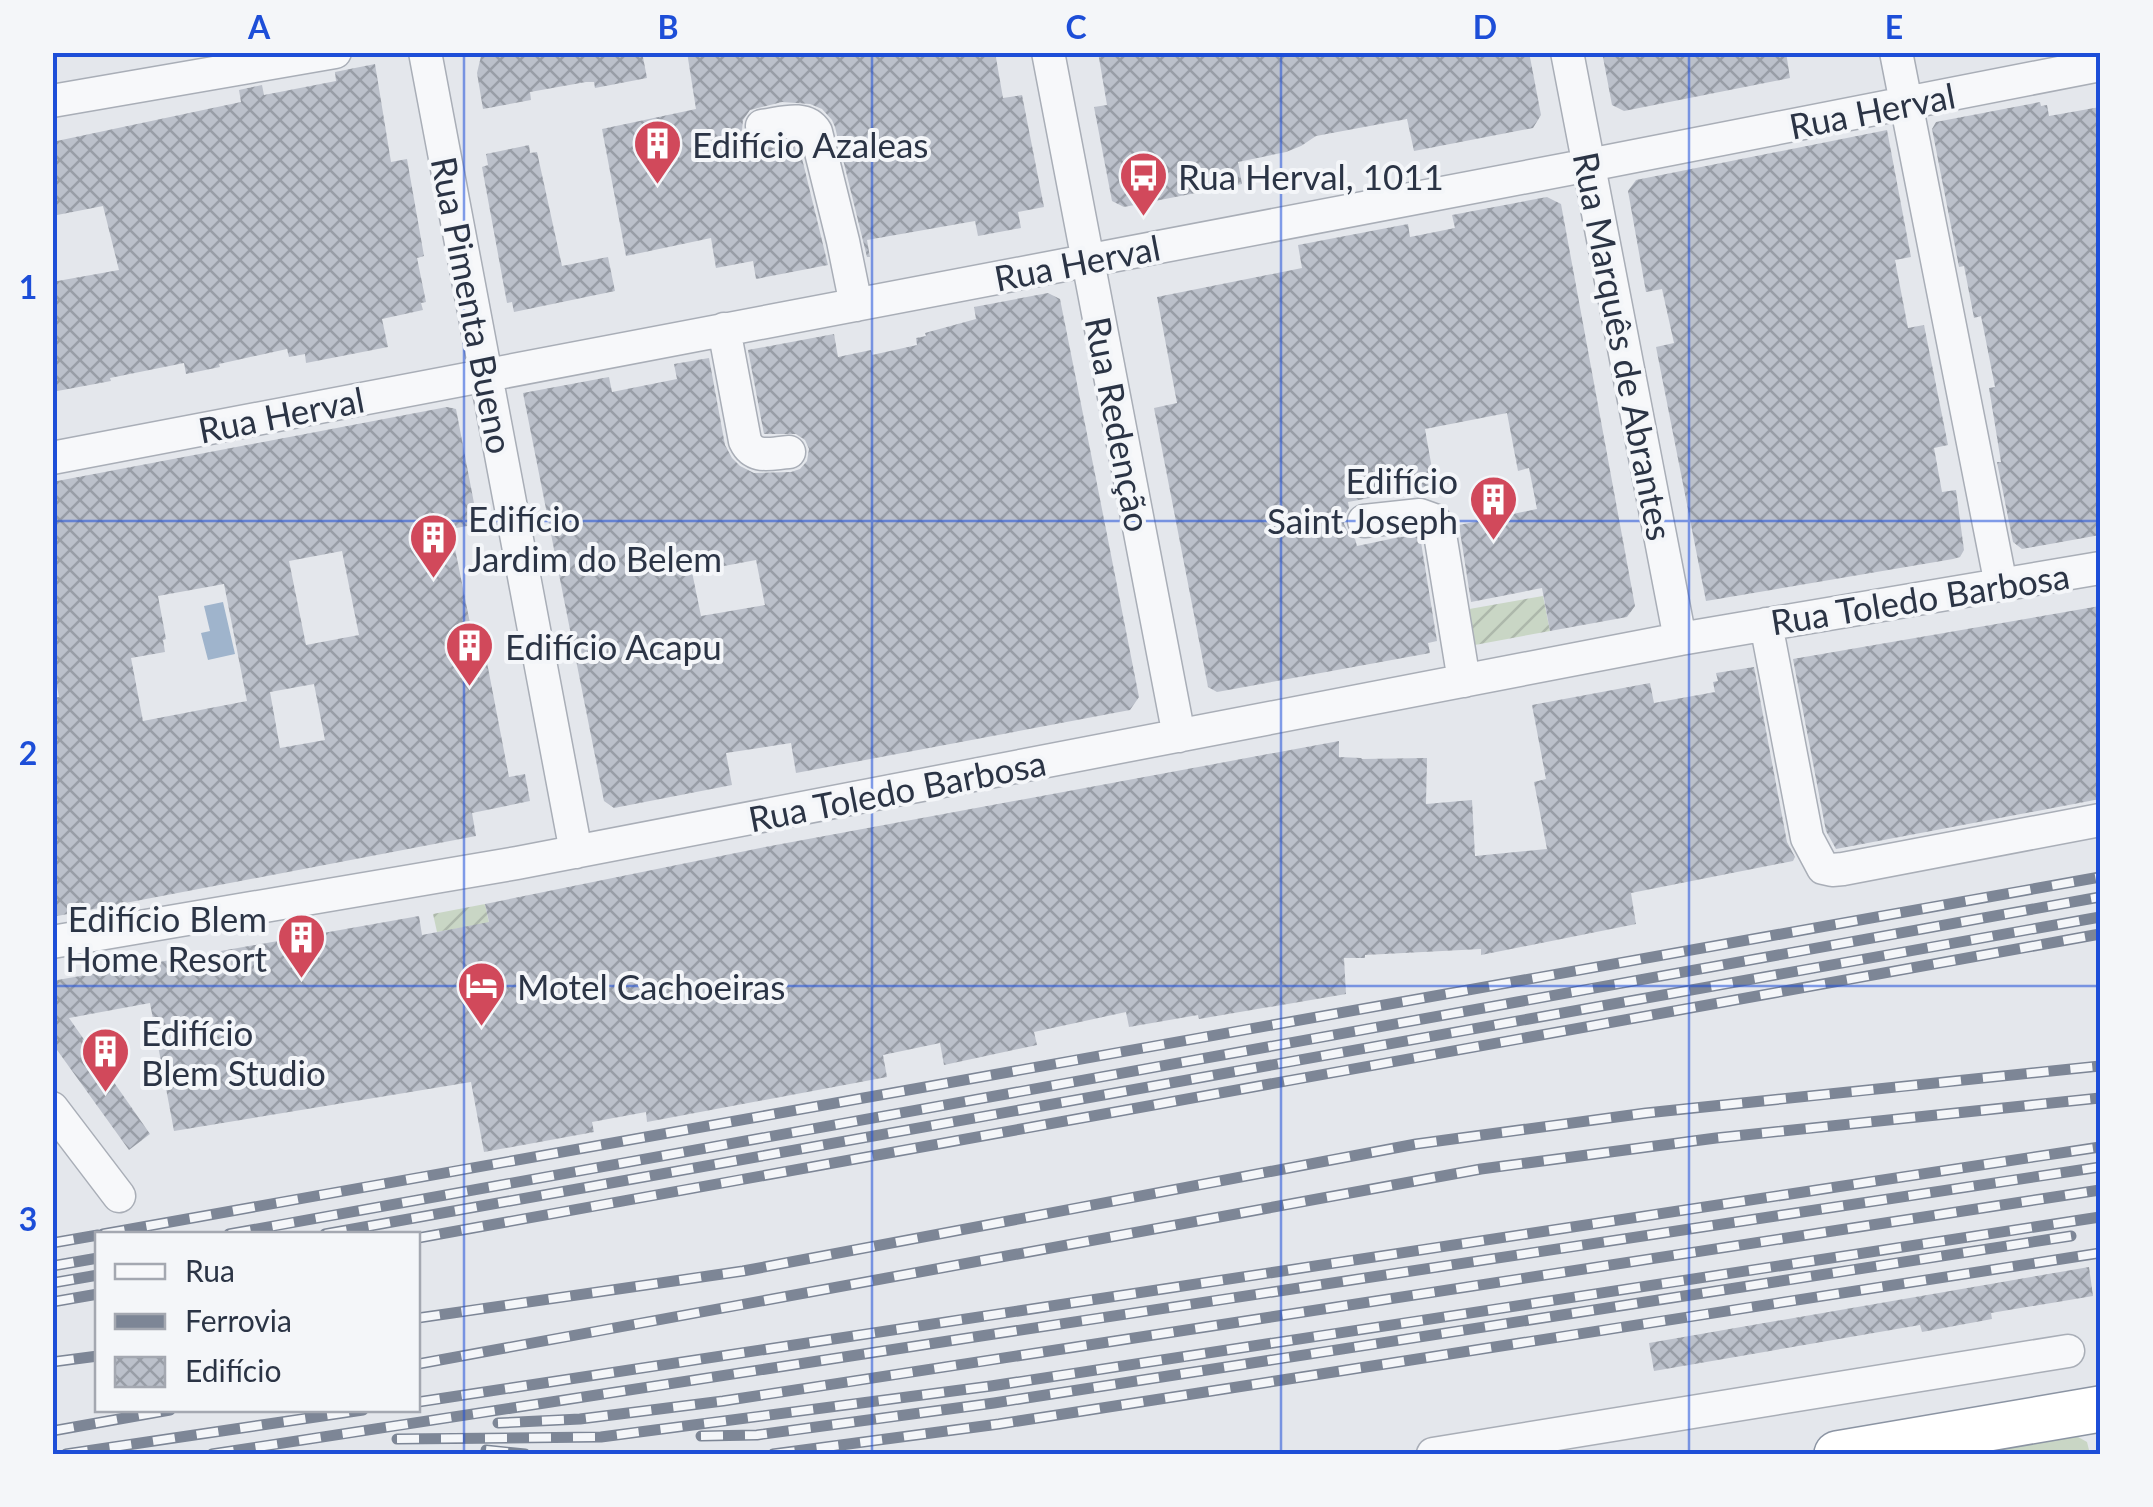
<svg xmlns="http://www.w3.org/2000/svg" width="2153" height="1507" font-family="Lato,sans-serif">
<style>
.green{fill:#c9d6c5}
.garden{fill:url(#garden-furrows)}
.water{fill:#9fb4cc}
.building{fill:url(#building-cross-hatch);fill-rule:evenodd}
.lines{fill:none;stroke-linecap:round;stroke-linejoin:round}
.minor-casing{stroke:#a9aeb7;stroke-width:35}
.highway-casing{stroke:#8b94a3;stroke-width:48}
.minor{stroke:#f7f8fa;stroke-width:32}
.highway{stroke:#fff;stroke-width:45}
.rail-casing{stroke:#7d8696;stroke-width:11}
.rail{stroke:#f4f6f9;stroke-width:8;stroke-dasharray:22;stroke-linecap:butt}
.grid{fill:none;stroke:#1d4ed8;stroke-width:2.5;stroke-opacity:0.55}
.labels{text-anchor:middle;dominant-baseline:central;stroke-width:8;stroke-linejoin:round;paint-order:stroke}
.street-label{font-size:35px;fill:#2b3445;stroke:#f4f6f9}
.poi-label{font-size:35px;fill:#2b3445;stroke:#f4f6f9;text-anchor:start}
.neatline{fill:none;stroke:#1d4ed8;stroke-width:4}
.grid-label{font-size:32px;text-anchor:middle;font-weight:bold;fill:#1d4ed8}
</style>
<defs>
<pattern id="garden-furrows" width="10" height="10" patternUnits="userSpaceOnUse" patternTransform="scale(2.5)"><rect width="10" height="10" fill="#c9d6c5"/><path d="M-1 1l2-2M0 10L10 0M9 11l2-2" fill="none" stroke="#adb8ab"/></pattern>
<pattern id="building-cross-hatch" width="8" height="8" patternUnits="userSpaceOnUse" patternTransform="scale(2.5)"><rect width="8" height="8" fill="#bbc0ca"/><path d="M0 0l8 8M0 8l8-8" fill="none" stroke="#989da6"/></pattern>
</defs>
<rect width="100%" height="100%" fill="#e4e7ec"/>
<path class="green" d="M2071 1433 2087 1442 2090 1454H1945Z"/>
<path class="garden" d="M1543 596 1550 631 1464 647 1458 611Z
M485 904 489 923 437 932 433 914Z"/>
<path class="water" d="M223 602 235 654 208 660 201 633 210 631 204 606Z"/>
<path class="building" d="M482 52H642L647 78 595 88 594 82H586L530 92 531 100 483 109 477 73Z
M687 52H995L1003 98 1022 95 1044 207 1018 212 1021 228 978 236 975 221 867 240 870 257H867L835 127 832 120 822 109 810 104 782 102 750 110 743 120 742 130 747 139 756 145 798 142 828 265 756 279 753 261 716 268 711 238 626 256 602 129 696 109Z
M1098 52H1529L1541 115 1533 128 1414 151 1407 119 1316 136 1301 146 1286 152 1238 162 1242 184 1124 207 1112 201 1094 107 1107 105Z
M1602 52H1786L1790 78 1624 111 1612 105Z
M375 64 391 162 407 159 424 256 417 258 426 302 421 303 423 310 382 319 388 347 306 363 305 354 289 357 287 349 219 364 220 367 186 374 184 363 110 378 111 381 52 392V282L119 270 103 206 52 216V142L241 102 239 90 262 85 264 95 336 81 335 72Z
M2040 102 2041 106 2047 105 2049 116 2100 107V535L2022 549 2013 542 1997 462H2001L1989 388 1995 387 1984 331 1981 316 1974 318 1964 266 1959 267 1932 129 1936 122Z
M1887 130 1911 257 1895 260 1908 328 1924 325 1948 445 1934 448 1942 492 1956 490 1964 550 1960 557 1953 559 1706 601 1656 347 1674 343 1662 289 1646 292 1628 191 1636 180Z
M529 145 530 153 537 152 562 266 608 257 615 291 514 312 512 302 507 303 482 167 488 165 486 154Z
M1547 197 1561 204 1635 606 1627 617 1550 631 1542 588 1471 602 1459 525 1537 509 1529 468 1518 471 1507 413 1425 429 1435 486 1348 502 1349 508 1345 514 1344 524 1349 534 1355 539 1357 546 1400 537 1420 536 1437 641 1428 643 1430 653 1217 692 1208 687 1154 408 1177 403 1157 297 1302 268 1298 245 1408 224 1410 237 1455 228 1452 215Z
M1048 293 1060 299 1099 494 1139 697 1130 710 796 773 791 743 726 753 732 785 614 808 604 801 523 393 609 377 612 392 677 379 674 364 709 358 725 445 732 458 740 466 754 473 791 472 800 469 807 461 809 449 805 440 796 434H764L748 350 834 334 838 357 871 350 872 355 917 345 916 338 926 336 925 333 976 319 974 307ZM756 560 765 605 701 616 692 572Z
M447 407 456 409 478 524 451 529 471 628 480 626 509 777 525 774 530 801 472 813 476 836 52 917V698L59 697 52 660V482ZM342 551 359 635 306 645 289 561ZM224 584 247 701 143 721 131 658 165 652 163 640 166 639 158 596ZM314 684 325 740 280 748 270 692Z
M2100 606V799L1836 849 1826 831 1793 659Z
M1754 667 1787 842 1795 857 1793 861 1631 893 1636 924 1481 955V949L1365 955V958H1344L1346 994 1199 1019 1198 1015 1129 1027 1126 1012 1034 1032 1037 1045 944 1065 940 1043 883 1055 887 1077 647 1122 646 1112 592 1122 594 1132 484 1152 471 1082 174 1131 150 1003 69 1018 150 1134 129 1150 52 1043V981L419 916 422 935 489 922 485 904 765 847 1339 741V757L1361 758 1362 759 1427 758 1426 804 1472 800 1475 856 1547 849 1534 782 1546 779 1532 705 1650 683 1654 703 1715 692 1713 682 1718 681 1716 673Z
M2089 1267 2093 1296 1991 1313 1992 1319 1922 1332 1920 1325 1654 1371 1649 1343Z"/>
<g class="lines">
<defs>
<path id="minor" d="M425 52 576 852
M1048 52 1179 736
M1567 52 1680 639
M1896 52 2001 585
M52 101 335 52
M762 126C780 124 805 114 816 132L843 241 856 305
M724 329 745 441C754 460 771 453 789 452
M52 458 1589 165 2100 65
M1364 521 1420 515 1434 520 1439 528 1464 681
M1766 624 1807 838 1823 868 1832 870 1843 869 2100 820
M52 942 517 863 1680 639 2100 568
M52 1108 119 1196
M1433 1454 2068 1351"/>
<path id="highway" d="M1837 1454 2100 1409"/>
</defs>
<use href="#minor" class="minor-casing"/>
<use href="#highway" class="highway-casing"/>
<use href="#minor" class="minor"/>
<use href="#highway" class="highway"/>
<defs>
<path id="rail" d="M103 1234 2100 877
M229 1234 2100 897
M325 1234 2100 917
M418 1238 2100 934
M52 1243 98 1235
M52 1266 98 1258
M52 1283 98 1275
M52 1302 98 1294
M418 1318 743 1271 1416 1144 1646 1113 2100 1066
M52 1362 98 1356
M418 1364 1481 1169 1716 1138 2100 1098
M418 1402 2100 1147
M498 1423 580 1419 723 1401 2100 1190
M52 1431 170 1410
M701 1436 757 1435 994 1403 2071 1236
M397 1439 601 1437 991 1386 2100 1217
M486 1450 525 1454
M66 1454 363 1410
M212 1454 981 1336 2100 1167
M773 1454 999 1424 2100 1253"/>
</defs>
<use href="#rail" class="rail-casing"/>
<use href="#rail" class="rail"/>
</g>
<path class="grid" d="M464 52V1454M872 52V1454M1281 52V1454M1689 52V1454M52 521H2100M52 986H2100"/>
<defs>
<symbol id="building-pin" viewBox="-11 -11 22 30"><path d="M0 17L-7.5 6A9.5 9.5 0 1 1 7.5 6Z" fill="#d1495b" stroke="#f4f6f9"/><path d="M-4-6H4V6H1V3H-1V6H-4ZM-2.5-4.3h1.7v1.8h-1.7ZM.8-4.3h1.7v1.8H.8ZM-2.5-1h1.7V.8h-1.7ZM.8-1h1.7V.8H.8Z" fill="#fff"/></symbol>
<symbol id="bus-pin" viewBox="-11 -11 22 30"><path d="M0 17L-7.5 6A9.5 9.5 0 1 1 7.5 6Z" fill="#d1495b" stroke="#f4f6f9"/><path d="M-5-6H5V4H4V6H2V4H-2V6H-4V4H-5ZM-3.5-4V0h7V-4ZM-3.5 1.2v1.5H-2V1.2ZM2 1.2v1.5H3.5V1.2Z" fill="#fff"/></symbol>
<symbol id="hotel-pin" viewBox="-11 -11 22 30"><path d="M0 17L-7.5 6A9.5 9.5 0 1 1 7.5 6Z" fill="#d1495b" stroke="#f4f6f9"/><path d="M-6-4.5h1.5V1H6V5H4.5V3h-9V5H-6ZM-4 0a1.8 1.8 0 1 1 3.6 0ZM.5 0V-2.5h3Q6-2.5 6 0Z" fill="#fff"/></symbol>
</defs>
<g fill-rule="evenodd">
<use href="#building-pin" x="630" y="116" width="55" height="75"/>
<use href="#bus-pin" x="1116" y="148" width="55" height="75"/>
<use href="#building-pin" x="1466" y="472" width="55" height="75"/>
<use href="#building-pin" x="406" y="510" width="55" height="75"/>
<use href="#building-pin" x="442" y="618" width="55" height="75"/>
<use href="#building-pin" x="274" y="910" width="55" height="75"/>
<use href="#hotel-pin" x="454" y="958" width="55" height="75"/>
<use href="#building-pin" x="78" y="1024" width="55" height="75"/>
</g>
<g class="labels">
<g class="street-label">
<text transform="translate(1872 110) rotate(-11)">Rua Herval</text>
<text transform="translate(1077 262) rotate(-11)">Rua Herval</text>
<text transform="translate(473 305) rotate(79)">Rua Pimenta Bueno</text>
<text transform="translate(1624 346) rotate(79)">Rua Marquês de Abrantes</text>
<text transform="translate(281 414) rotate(-11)">Rua Herval</text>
<text transform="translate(1119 424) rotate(79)">Rua Redenção</text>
<text transform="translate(1920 598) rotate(-9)">Rua Toledo Barbosa</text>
<text transform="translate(897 790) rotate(-11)">Rua Toledo Barbosa</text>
</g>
<g class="poi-label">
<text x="692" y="144">Edifício Azaleas</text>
<text x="1178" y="176">Rua Herval, 1011</text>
<text x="1458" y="480" text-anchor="end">Edifício<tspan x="1458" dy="40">Saint Joseph</tspan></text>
<text x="468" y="518">Edifício<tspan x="468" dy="40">Jardim do Belem</tspan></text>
<text x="505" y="646">Edifício Acapu</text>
<text x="267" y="918" text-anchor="end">Edifício Blem<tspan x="267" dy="40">Home Resort</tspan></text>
<text x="517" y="986">Motel Cachoeiras</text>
<text x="141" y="1032">Edifício<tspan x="141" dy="40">Blem Studio</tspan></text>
</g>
</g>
<rect width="2153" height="1507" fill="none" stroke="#f4f6f9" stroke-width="110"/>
<rect x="95" y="1232" width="325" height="180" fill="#f4f6f9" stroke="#a4a8b1" stroke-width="2.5"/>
<rect x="115" y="1264" width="50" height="15" fill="#f7f8fa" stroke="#a4a8b1" stroke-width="2.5"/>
<text x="185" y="1282" font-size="30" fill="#2b3445">Rua</text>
<rect x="115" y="1314" width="50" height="15" fill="#7d8696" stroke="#a4a8b1" stroke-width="2.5"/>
<text x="185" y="1332" font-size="30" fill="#2b3445">Ferrovia</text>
<rect x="115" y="1357" width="50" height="30" fill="url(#building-cross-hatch)" stroke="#a4a8b1" stroke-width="2.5"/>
<text x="185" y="1382" font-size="30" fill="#2b3445">Edifício</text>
<rect x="55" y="55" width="2043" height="1397" class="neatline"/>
<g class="grid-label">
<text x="259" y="39">A</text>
<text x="668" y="39">B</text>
<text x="1076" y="39">C</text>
<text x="1485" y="39">D</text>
<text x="1894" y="39">E</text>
<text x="28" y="299">1</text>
<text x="28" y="765">2</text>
<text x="28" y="1231">3</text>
</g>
</svg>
